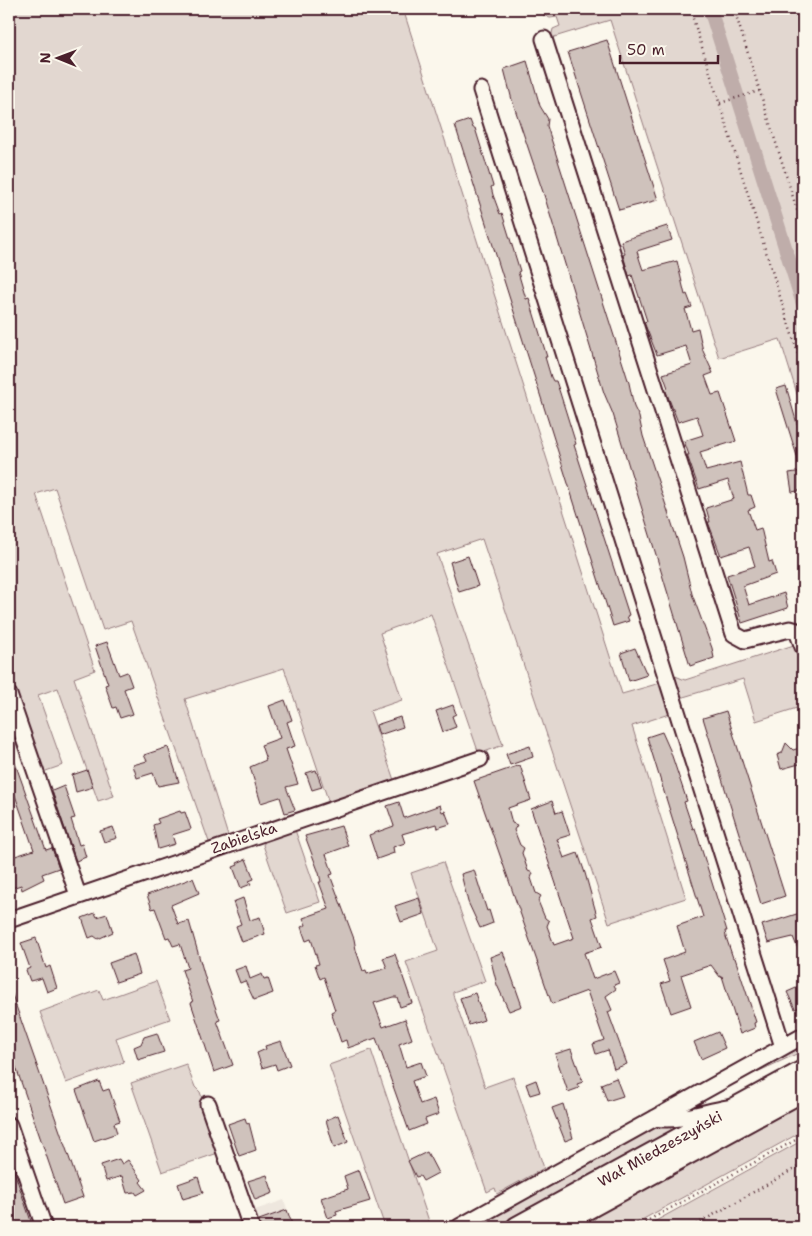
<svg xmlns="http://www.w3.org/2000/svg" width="812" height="1236" font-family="'Shantell Sans',sans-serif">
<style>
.built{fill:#eee7de}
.green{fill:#e2d7d0;stroke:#967b7e}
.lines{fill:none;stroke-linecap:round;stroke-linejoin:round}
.canal{stroke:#bfadaa;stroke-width:14}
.building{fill:#cfc2bc;stroke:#4a1f2b}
.minor-casing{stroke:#4a1f2b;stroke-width:19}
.major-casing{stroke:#4a1f2b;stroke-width:24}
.path{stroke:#4a1f2b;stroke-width:2.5;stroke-dasharray:1 4;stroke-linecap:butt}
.minor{stroke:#fbf7ec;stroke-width:15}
.major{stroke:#fbf7ec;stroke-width:20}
.labels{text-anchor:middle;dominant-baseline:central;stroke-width:4.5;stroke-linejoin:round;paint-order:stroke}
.street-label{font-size:15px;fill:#4a1f2b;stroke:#fbf7ec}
</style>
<rect width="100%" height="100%" fill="#fbf7ec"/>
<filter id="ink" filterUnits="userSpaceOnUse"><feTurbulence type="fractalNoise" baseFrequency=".02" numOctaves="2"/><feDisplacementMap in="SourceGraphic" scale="10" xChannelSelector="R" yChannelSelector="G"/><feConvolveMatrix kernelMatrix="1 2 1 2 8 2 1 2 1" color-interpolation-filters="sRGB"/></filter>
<g filter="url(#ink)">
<path class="built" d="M284 1200 293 1227H254L249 1212Z"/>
<path class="green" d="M9 9H403L622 694 660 683 669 714 632 726 686 898 609 923 482 539 437 554 503 745 479 754 431 614 380 633 402 700 370 711 395 783 329 803 284 668 185 699 228 836 209 842 131 621 103 630 55 488 36 494 95 670 74 678 114 796 98 801 58 688 38 695 63 765 43 772 9 673Z
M541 9H803V413L780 339 719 358 610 20 551 38 553 29 560 26 557 17 550 18 543 15Z
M797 644 803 663V706L756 721 743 679 680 698 673 675 685 680Z
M294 827 320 902 287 913 263 845 268 836Z
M443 862 485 981 453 992V995L485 1087 513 1077 544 1168 497 1194 495 1188 487 1192 406 962 438 951 411 873Z
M156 981 170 1019 116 1038 124 1062 66 1083 40 1012 99 990 103 1000Z
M803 1044V1051L735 1082Z
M371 1050 431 1227H385L329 1065Z
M186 1064 195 1087 200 1092 221 1152 162 1172 131 1083Z
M803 1101V1131L629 1227H586L610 1205Z
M670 1127 672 1131 496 1227H473L649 1129Z
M803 1140V1227H644L652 1223Z"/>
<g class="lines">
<path class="canal" d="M710 9 803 304"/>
</g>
<path class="building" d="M607 40 658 200 619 210 568 52Z
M527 61 540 106 548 119 547 126 629 383 634 407 639 417 643 436 683 557 692 594 712 648 714 658 690 666 613 414 604 393 545 198 512 100 504 69Z
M470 120 473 128H475L493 186 491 187 493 195 500 214 502 213 520 271 518 272 523 289 526 299 529 298 547 357H545L551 377 553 381H556L560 393 576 444 574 445 629 615 627 616 629 621 613 626 455 125Z
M667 226 672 240 637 251 640 261 643 270 677 261 685 295 687 294 692 307 685 309 691 330 698 328 703 351 713 373 705 376 712 395 720 393 736 441 700 452 706 471 740 462 748 495H751L755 507 748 510 755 530 761 528 769 562 772 561 776 574 743 586 749 605 784 593 788 608 742 623 727 575 755 566 749 547 721 556 708 522H710L706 508 734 499 728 480 699 489 687 455H689L684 441 703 435 697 416 678 422 665 389 668 388 663 374 692 365 686 346 657 355 644 322 647 321 632 275 629 276 623 255 625 254 621 241Z
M786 386 800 434 803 433V469H801L776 389Z
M803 471V490L792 492 789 473Z
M468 556 478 586 459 592 450 562Z
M107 642 119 675 127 672 132 686 124 689 133 714 120 718 116 707 113 708 105 685 108 684 95 646Z
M635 648 647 675 629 681 621 653Z
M285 700 292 720 287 722 295 746 286 749 298 784 286 787 295 810 285 813 280 797 261 803 250 767 266 760 261 745 280 738 269 706Z
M453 705 456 714 452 716 456 727 443 732 436 711Z
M726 711 785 896 761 904 703 718Z
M400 717 403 727 379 735 376 725Z
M662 732 670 750 687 801 684 802 693 829 695 828 727 931H725L726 937 733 958H735L756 1022 754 1023 755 1028 740 1034 722 976 720 977 711 965 681 975 691 1006 671 1013 661 984 670 981 663 960 685 952 677 926 703 917 647 737Z
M786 743 793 750 800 748 803 763 781 769 777 755 782 753Z
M9 746 46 850 52 848 59 868 42 874 44 879 22 890 21 885 9 889V858L34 850 9 778Z
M530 746 533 757 510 765 506 754Z
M168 747 179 782 158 786 153 773 137 778 133 765 147 761 144 755Z
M520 765 531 800 508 808 512 823 517 825 514 830 520 845 524 848 522 853 528 871 533 873 531 878 536 893 541 896 538 901 545 918 549 921 547 926 554 945 574 938 531 809 552 801 556 813 562 811 570 835 557 839 564 858 578 853 585 873 597 916 592 918 602 947 584 953 593 979 614 971 619 983 614 985 616 989 606 996 612 1010 608 1012 627 1064 614 1069 608 1050 596 1054 593 1044 604 1040 587 991 552 1004 474 781Z
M87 770 93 787 76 792 72 775Z
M316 770 322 787 312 790 306 773Z
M64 786 75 818 71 819 79 845 82 844 86 857 76 861 52 791Z
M399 802 404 818 440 805 442 812 445 811 450 824 437 828 436 824 402 834 405 843 393 847 394 853 377 859 369 835 394 826 387 806Z
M180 811 181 813 185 812 191 829 172 835 175 844 158 849 153 825 159 823 157 819Z
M341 826 348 846 326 854 333 874 330 875 354 939 356 950 363 971 366 970 367 974 387 968 383 958 395 954 412 1003 400 1007 397 997H393L374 1003 383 1027 405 1019 412 1039 399 1044 406 1067 421 1062 426 1076 412 1081 420 1104 434 1099 439 1114 425 1119 427 1124 409 1131 376 1038 348 1048 346 1040 341 1042 331 1012 335 1010 324 977 320 979 315 965 319 964 311 939 306 941 301 927 306 925 303 918 329 909 319 882H321L319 873 305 836Z
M113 827 117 838 104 842 100 831Z
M246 859 254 879 249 881 251 884 241 888 233 867 238 865 237 863Z
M474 870 487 911 489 910 493 923 480 928 468 902 461 874Z
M193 878 199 893 171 905 178 924 189 921 206 981 220 1020 217 1021 233 1065 214 1072 191 1003 193 1002 182 970 188 968 180 944 173 946 169 937 166 938 155 908 152 909 147 895Z
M243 898 250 920 260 917 265 934 242 942 236 926 241 924 233 902Z
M419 898 424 914 401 922 395 906Z
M803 912V961L793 937 768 943 762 925Z
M95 913 97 917 107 914 113 932 98 939 94 936 89 938 82 918Z
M36 938 46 968 50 966 57 988 47 992 42 978 30 981 26 970 30 968 21 943Z
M503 952 522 1006 509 1011 497 985 490 957Z
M134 954 140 974 116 982 109 963Z
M246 966 250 979 262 974 264 979 268 978 273 993 254 1000 245 981 240 983 235 970Z
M803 985V1006L795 1009 787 992Z
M9 986 83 1197 63 1204 9 1047Z
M475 993 484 1020 469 1025 460 998Z
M718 1032 725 1048 701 1059 694 1042Z
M157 1033 164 1052 138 1060 134 1047 141 1044 144 1037Z
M281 1041 290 1065 277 1070 275 1064 262 1068 257 1053 266 1049 265 1046Z
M571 1049 583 1082 577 1084 579 1088 568 1092 555 1054Z
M616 1078 623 1096 607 1101 601 1084Z
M536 1080 540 1092 530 1095 526 1084Z
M99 1081 103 1091 109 1089 120 1121 114 1123 117 1133 94 1141 76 1090Z
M563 1104 573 1138 565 1141 552 1108Z
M338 1115 348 1142 334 1148 326 1120Z
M245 1118 247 1124 249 1123 256 1150 239 1156 228 1124Z
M427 1152 438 1173 423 1181 420 1176 416 1177 408 1161Z
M119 1159 122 1164 128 1160 142 1180 140 1182 146 1190 137 1195 135 1192 127 1193 122 1176 106 1181 101 1165Z
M11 1161 17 1180 33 1227H13L9 1213V1162Z
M359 1170 370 1201 336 1211 337 1215 328 1218 321 1198 348 1189 344 1176Z
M267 1175 273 1193 255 1200 248 1181Z
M198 1177 203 1193 183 1199 178 1184Z
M287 1210 293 1227H260L259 1220Z"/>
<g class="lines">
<defs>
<path id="minor" d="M544 39 734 634 745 640 790 629 797 631 803 647
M481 90 783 1047
M9 695 78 895
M9 920 480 759
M208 1104 251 1227
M655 1118C680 1122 703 1112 728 1108
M9 1125 44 1227
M459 1227 803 1036"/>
<path id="major" d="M517 1227 803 1071
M554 1227 803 1091"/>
</defs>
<use href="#minor" class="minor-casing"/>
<use href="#major" class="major-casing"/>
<path class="path" d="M690 9 803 370
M734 9 803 229
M736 16 740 9
M720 103 759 91
M636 1227 803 1136
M692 1227 803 1164"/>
<use href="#minor" class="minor"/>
<use href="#major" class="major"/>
</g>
</g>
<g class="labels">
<g class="street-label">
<text transform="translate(244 838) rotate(-19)">Zabielska</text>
<text transform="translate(660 1149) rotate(-29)">Wał Miedzeszyński</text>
</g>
</g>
<rect width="812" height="1236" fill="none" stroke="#fbf7ec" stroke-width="30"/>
<rect x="15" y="15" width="782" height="1206" fill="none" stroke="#4a1f2b" stroke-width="2" filter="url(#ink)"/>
<g transform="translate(58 58) rotate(271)" stroke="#fbf7ec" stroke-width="4" paint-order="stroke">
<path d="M0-4L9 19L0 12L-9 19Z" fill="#4a1f2b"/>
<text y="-8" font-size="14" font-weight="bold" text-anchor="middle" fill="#4a1f2b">N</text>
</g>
<path d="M620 55v8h98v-8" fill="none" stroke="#4a1f2b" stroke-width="2.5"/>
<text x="627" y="55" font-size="15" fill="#4a1f2b" stroke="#fbf7ec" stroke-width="4" paint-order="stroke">50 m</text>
</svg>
